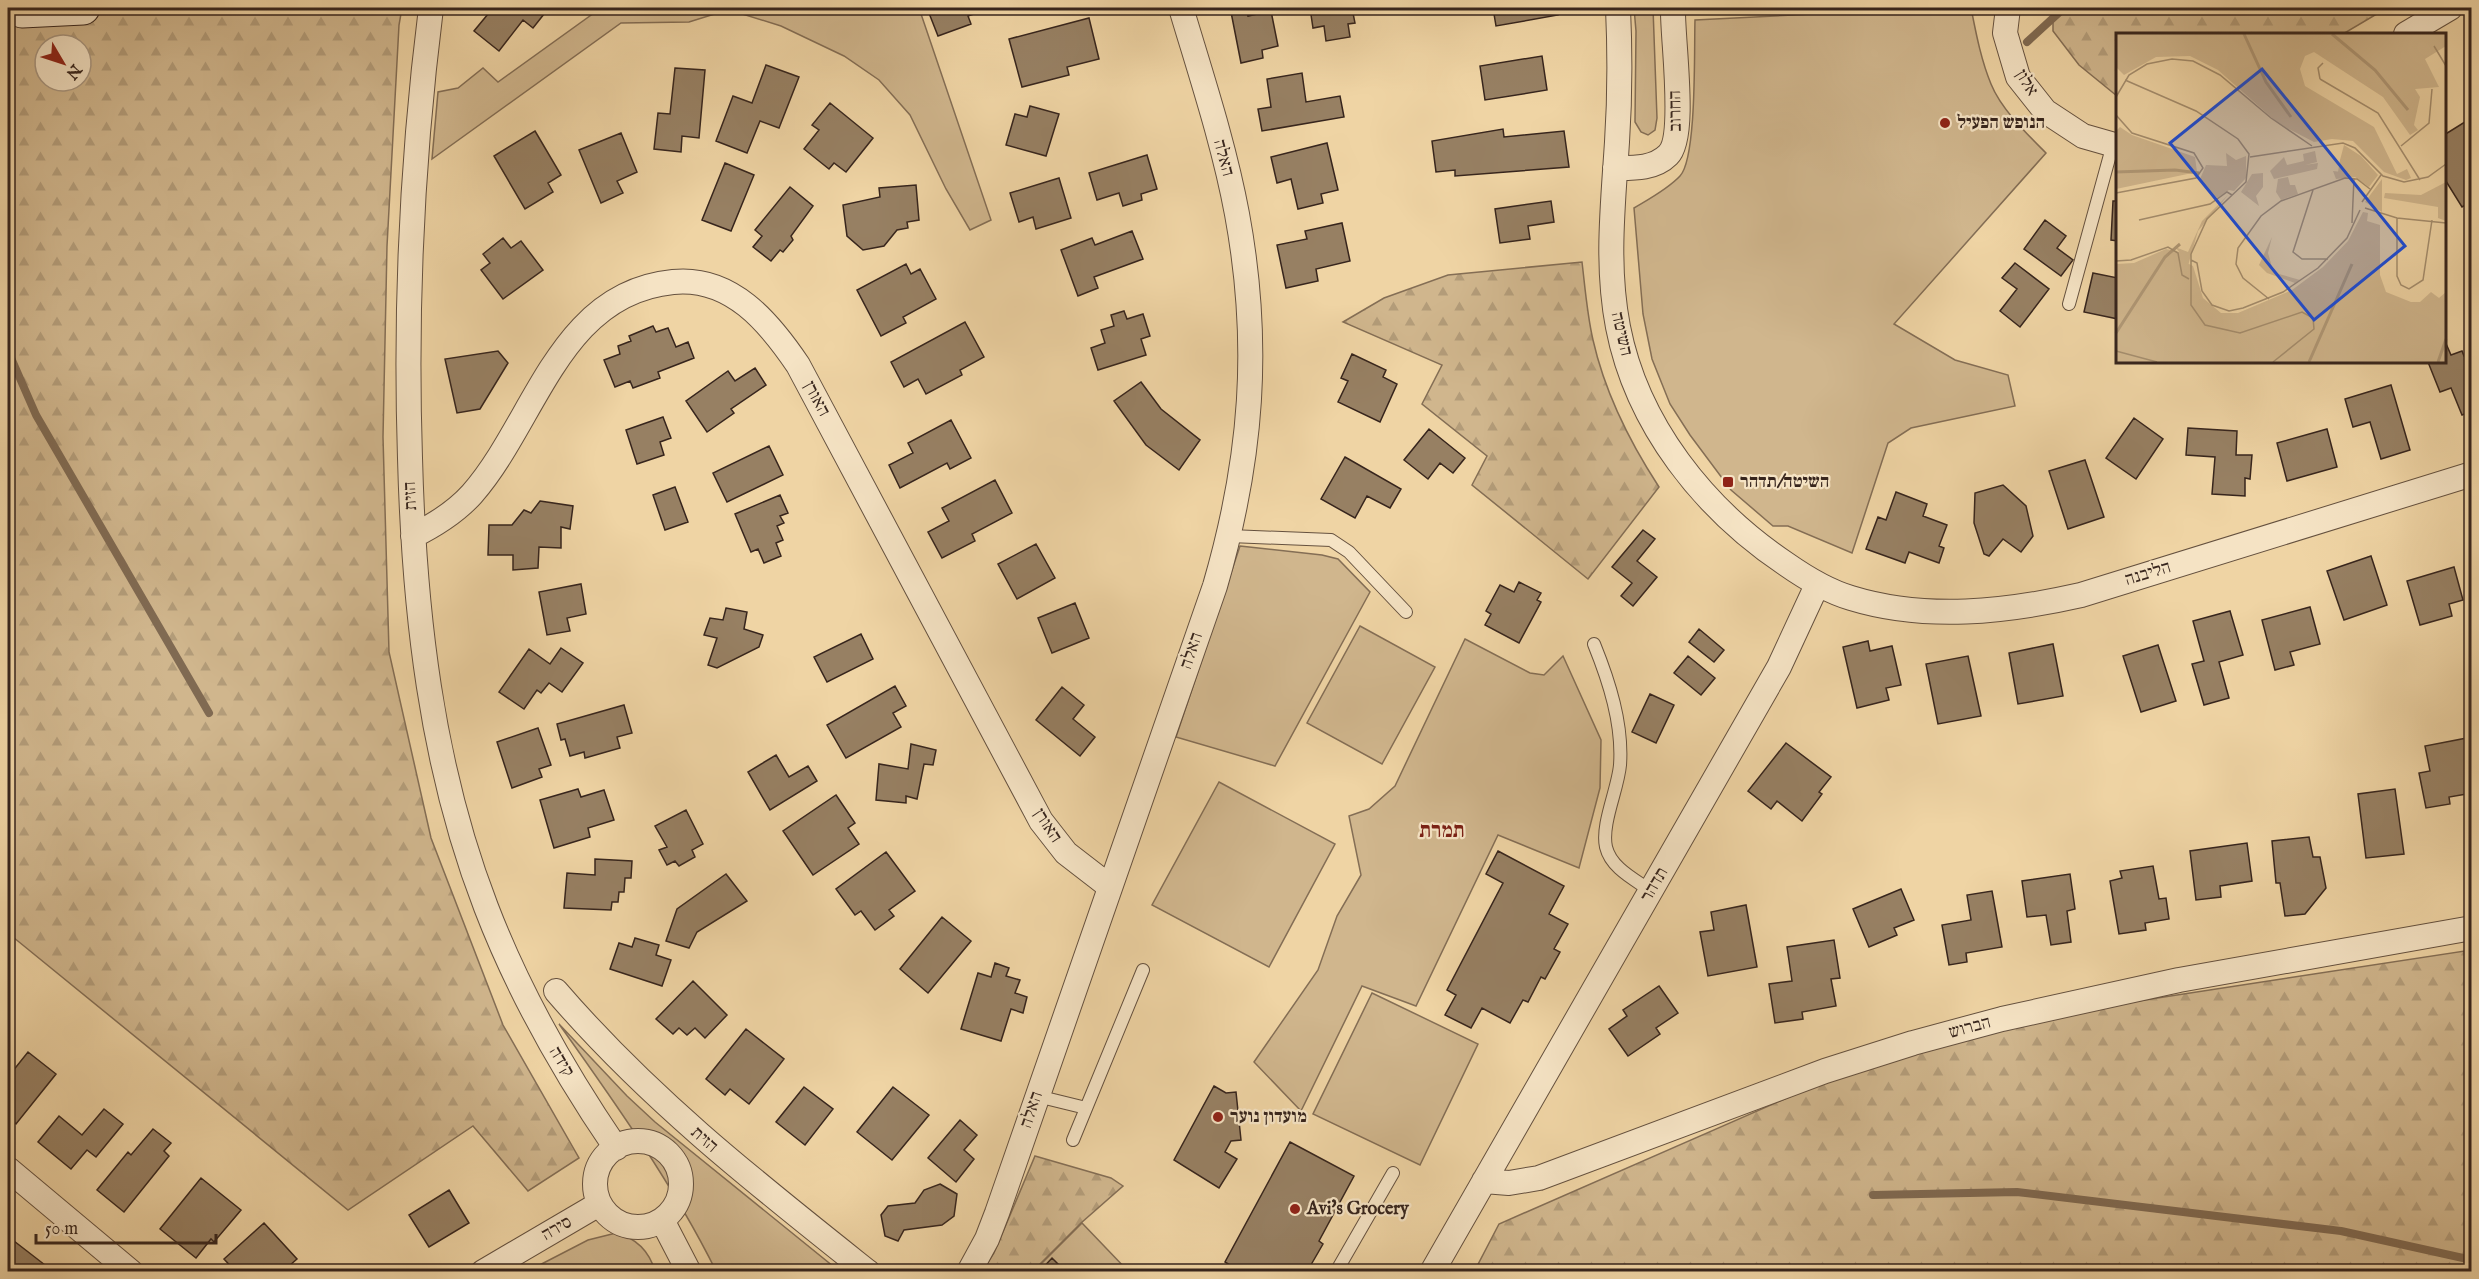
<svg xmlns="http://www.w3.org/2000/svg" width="2479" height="1279" font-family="'IM FELL English','Frank Ruhl Libre',serif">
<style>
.forest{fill:url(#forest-firs);stroke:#846e55;stroke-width:1.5;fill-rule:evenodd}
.park{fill:#d0b68d;stroke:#846e55;stroke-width:1.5}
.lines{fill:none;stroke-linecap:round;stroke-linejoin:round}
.stream{stroke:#806a52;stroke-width:8}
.building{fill:#978063;stroke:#37251d;stroke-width:1.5}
.service-casing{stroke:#65513f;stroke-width:14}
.minor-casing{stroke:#65513f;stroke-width:26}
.secondary-casing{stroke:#37251d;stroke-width:35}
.service{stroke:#f5e3c4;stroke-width:12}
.minor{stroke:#f5e3c4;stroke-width:24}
.secondary{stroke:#f5e3c4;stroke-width:33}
.poi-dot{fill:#8f2418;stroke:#f5e3c4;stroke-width:2}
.labels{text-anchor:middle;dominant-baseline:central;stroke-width:4.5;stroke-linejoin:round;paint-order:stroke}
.street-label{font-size:18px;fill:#37251d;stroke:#f5e3c4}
.poi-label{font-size:18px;font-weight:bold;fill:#37251d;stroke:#f5e3c4;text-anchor:start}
.quarter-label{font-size:21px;font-weight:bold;fill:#7a1f14;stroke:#f5e3c4}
.inset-river{fill:none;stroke:#b09876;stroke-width:3}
.inset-road{fill:none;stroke:#a58e6e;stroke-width:1.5}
.view{fill:#1d4ed8;fill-opacity:0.15;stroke:#1d4ed8;stroke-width:3}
.inset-edge{fill:none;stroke:#37251d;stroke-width:3}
</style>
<defs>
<pattern id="forest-firs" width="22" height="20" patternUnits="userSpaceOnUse" patternTransform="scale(1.5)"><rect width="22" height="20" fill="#d0b68d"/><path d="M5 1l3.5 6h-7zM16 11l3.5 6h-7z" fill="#b39c79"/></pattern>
</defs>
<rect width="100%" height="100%" fill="#efd4a4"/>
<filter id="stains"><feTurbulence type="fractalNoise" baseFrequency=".00333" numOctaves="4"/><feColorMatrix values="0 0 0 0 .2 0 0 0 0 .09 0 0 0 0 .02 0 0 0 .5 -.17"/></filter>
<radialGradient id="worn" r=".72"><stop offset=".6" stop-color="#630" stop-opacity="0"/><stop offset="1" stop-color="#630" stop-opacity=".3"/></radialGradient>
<path class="forest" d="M8 8H402L399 25 387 246 383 437 389 652 431 838 503 1025 579 1158 528 1191 473 1126 348 1210 8 933ZM45 45H81V81H45Z
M2053 8H2387L2343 34H2118L2117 96 2079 65 2053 31Z
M1582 262C1585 287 1587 314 1593 340 1605 393 1629 441 1659 487L1588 579 1472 485 1487 456 1422 404 1442 365 1343 322 1384 298 1448 275Z
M2471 950V1271L1474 1272 1499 1224 1892 1052 2053 1014Z
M1035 1156 1111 1178 1123 1186 1081 1223 1033 1271 982 1272 994 1253Z"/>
<path class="park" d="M601 8H919L991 220 970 230 946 189 910 115 879 80 844 56 781 26 736 12H721L689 22 621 23 432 159 438 92 458 88 483 68 498 82Z
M1634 8H1653L1657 118 1655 130 1648 135 1641 132 1635 122 1636 31Z
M1932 8H1971C1976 33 1981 60 1991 84 2001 109 2027 134 2046 153L1894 324 1955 360 2008 375 2015 406 1911 428 1888 443 1852 553 1788 526H1773L1731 490 1690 435 1670 404 1652 359 1643 314 1634 208C1649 199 1668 189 1680 176 1697 158 1694 49 1695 20Z
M1240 546 1322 555 1338 559 1370 592 1275 766 1176 737Z
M1360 626 1435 667 1382 764 1307 723Z
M1465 639 1530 673 1544 675 1563 656 1601 740 1600 788 1579 868 1498 835 1416 1006 1362 986 1301 1111 1254 1062 1318 970 1337 916 1361 875 1349 816 1369 809 1395 786Z
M1219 782 1335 844 1269 967 1152 905Z
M1372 993 1478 1044 1420 1165 1313 1114Z
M559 1024 627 1096 655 1122 839 1271H716C674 1186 614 1101 559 1024Z
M1082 1223 1128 1271 1033 1272Z
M616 1233C636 1238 649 1251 655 1271H528L588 1240Z"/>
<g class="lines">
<path class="stream" d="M2027 42 2064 8
M8 351 36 415 209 713
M1873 1195 2017 1192 2341 1231 2472 1260"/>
</g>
<path class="building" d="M493 8H545L548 9 533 28 523 20 499 51 474 31Z
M927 8H984L985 10 968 16 971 24 938 36Z
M1310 8H1324V10L1352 8 1355 23 1348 24 1350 37 1326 41 1324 26 1313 28Z
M1493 8H1557L1558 15 1496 26Z
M1246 9 1248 16 1271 11 1278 46 1262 50 1263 58 1241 63 1231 12Z
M1089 18 1099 59 1067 67 1069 75 1022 87 1009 39Z
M1542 56 1547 90 1485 100 1480 66Z
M766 65 799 77 779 128 760 121 747 153 716 141 733 96 752 103Z
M675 68 705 70 699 138 682 136 681 152 654 149 658 113 670 114Z
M1302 73 1306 102 1340 96 1344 117 1262 131 1258 109 1271 107 1267 79Z
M830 103 873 138 846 172 834 163 829 169 804 149 819 130 812 125Z
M1030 106 1059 114 1046 156 1006 145 1015 114 1027 117Z
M2468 120 2472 126V201L2462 207 2444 178V135Z
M1503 129 1504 137 1564 131 1569 167 1455 176V170L1436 172 1432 141Z
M535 131 561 175 548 183 553 192 525 209 494 156Z
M621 133 637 172 617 181 623 193 601 203 579 150Z
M1327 143 1338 190 1321 194 1323 203 1298 209 1291 179 1277 183 1271 157Z
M1147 155 1157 189 1141 194 1142 200 1123 206 1119 193 1097 200 1089 173Z
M725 163 754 175 731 231 702 220Z
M1059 178 1071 218 1036 229 1033 217 1019 222 1010 193Z
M916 185 919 220 907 222 908 228 897 230 884 246 863 250 847 236 843 205 880 197 879 188Z
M790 187 813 206 791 236 793 240 783 252 780 250 771 261 753 247 762 236 755 230Z
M1551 201 1554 222 1528 226 1530 239 1500 243 1495 209Z
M2113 201H2118V241L2111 240Z
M2045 220 2066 236 2057 248 2073 260 2061 276 2024 249Z
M1342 223 1350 261 1316 269 1318 281 1286 288 1277 245 1307 239 1305 231Z
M1132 231 1143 259 1094 277 1098 288 1078 296 1061 250 1092 238 1095 245Z
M503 238 511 248 521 241 543 270 503 299 481 270 490 263 483 254Z
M2015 263 2049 289 2020 327 2000 311 2017 289 2002 278Z
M906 264 911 274 920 269 936 299 903 317 906 323 881 336 857 290Z
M2093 273 2118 278V319L2084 312Z
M1124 311 1127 319 1143 314 1150 336 1141 339 1146 355 1098 370 1091 348 1105 343 1101 330 1114 326 1111 315Z
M965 322 984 357 960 370 962 375 926 394 918 379 904 387 891 362Z
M653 326 656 332 668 328 676 347 688 342 694 358 658 372 660 378 633 388 630 381 615 387 604 360 620 354 618 346 631 341 629 336Z
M2444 339 2451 355 2462 351 2464 356 2472 353V411L2462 415 2451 388 2440 392 2428 362H2444Z
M498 351 508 363 480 409 457 413 445 359Z
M1352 354 1386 370 1383 377 1397 384 1380 422 1338 402 1348 381 1341 378Z
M755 368 766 385 731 409 734 413 707 432 686 401 728 371 735 381Z
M1141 382 1161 409 1200 440 1179 470 1146 445 1114 401Z
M2391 385 2410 450 2381 459 2370 422 2353 427 2345 399Z
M663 417 671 438 660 442 664 455 637 464 626 430Z
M2134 418 2163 439 2136 479 2106 458Z
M951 420 971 458 950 469 947 463 900 488 889 465 913 453 908 443Z
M2188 428 2237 431 2236 455H2252L2250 479 2245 478V496L2212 494 2215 457 2186 455Z
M1429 429 1465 458 1453 473 1440 463 1428 479 1404 460Z
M2327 429 2337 467 2287 481 2277 443Z
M769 446 783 475 727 502 713 473Z
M1345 457 1401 489 1390 508 1367 496 1355 518 1321 499Z
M2085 460 2104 517 2068 529 2049 471Z
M995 480 1012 513 972 534 975 541 942 558 928 532 949 521 942 508Z
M2003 485 2026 506 2033 536 2021 552 2003 539 1989 556 1984 554 1974 523 1975 493Z
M675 487 688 522 665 530 653 495Z
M1896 492 1927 504 1923 516 1947 525 1939 546 1944 548 1939 563 1909 552 1905 563 1866 549 1878 517 1886 520Z
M780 495 788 513 780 516 784 523 777 526 783 540 776 543 781 556 764 563 758 549 751 552 735 514Z
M540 501 573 506 570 529 561 527V548L539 547 538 568 513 570V555H488L489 525H512L524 510 531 513Z
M1643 530 1655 539 1637 561 1657 577 1633 606 1621 596 1632 583 1612 567Z
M1036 544 1055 578 1017 599 998 564Z
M2371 556 2387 605 2344 620 2327 571Z
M2454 567 2463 600 2449 604 2452 616 2420 625 2407 581Z
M1519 582 1541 593 1537 600 1541 602 1519 643 1485 625 1491 614 1486 611 1500 585 1514 592Z
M581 584 586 614 567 618 570 631 547 635 539 592Z
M1075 603 1089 638 1052 653 1038 618Z
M2310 607 2320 644 2290 652 2294 665 2275 670 2262 620Z
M726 608 747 612 744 629 763 635 759 647 717 668 708 665 717 638 704 635 710 618 723 620Z
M2230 611 2243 655 2219 662 2229 698 2204 705 2192 664 2204 661 2193 621Z
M1699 629 1724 650 1714 662 1689 642Z
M861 634 873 659 827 682 814 657Z
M1868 641 1870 651 1892 646 1901 685 1886 688 1889 700 1857 708 1843 647Z
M2053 644 2063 696 2018 704 2009 653Z
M2158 645 2176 701 2141 712 2123 656Z
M561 648 583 663 562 692 549 683 541 693 537 690 524 709 499 692 529 649 550 664Z
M1688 656 1715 678 1701 695 1674 673Z
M1968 656 1981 716 1938 724 1926 664Z
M895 686 906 706 893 713 901 727 846 758 827 725Z
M1062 687 1084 705 1073 719 1095 737 1080 756 1036 720Z
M1650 694 1674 705 1656 743 1632 732Z
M624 705 632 733 617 737 620 748 585 758 584 752 570 756 565 739 561 740 557 724Z
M538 728 551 765 539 769 542 777 512 788 497 742Z
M2467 738 2472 765V793L2449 797 2450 804 2426 808 2419 773 2430 771 2425 746Z
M1786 743 1831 777 1819 792 1822 794 1802 821 1777 801 1771 809 1748 791Z
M911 744 936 750 933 765 924 764 917 799 906 796V803L876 800 879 764 908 769Z
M776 755 789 777 808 766 817 781 770 810 748 772Z
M578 789 581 797 604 790 614 820 588 828 590 837 554 848 540 800Z
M2395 789 2404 854 2366 858 2358 794Z
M836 795 855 823 848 828 859 844 813 875 783 831Z
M686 810 703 844 692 850 695 857 679 866 675 861 667 865 659 850 667 847 655 826Z
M2309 837 2313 857H2320L2326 888 2305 914 2285 916 2280 883H2276L2272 841Z
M2247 843 2252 881 2220 886 2221 897 2196 900 2190 851Z
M1498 851 1564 886 1549 914 1568 924 1554 949 1560 952 1545 979 1541 977 1528 1002 1523 1000 1510 1023 1482 1008 1471 1028 1445 1015 1456 995 1447 990 1503 883 1486 874Z
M886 852 915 891 889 910 894 916 875 930 861 911 855 915 836 889Z
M595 859 632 861 631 878H625L624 892H619L618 902H612L611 910 564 908 567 873 595 875Z
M2153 866 2159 899 2166 898 2169 919 2145 923 2146 930 2119 934 2110 881 2122 878 2120 871Z
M726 874 747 901 697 932 689 948 666 941 677 909Z
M2070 874 2075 909 2067 911 2071 942 2051 945 2046 915 2027 917 2022 881Z
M1901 889 1914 920 1894 928 1897 935 1869 947 1853 909Z
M1992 891 2002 947 1966 953 1967 962 1949 965 1942 925 1971 920 1967 895Z
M1746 905 1757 967 1708 976 1700 932 1714 930 1711 912Z
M942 917 971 941 928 993 900 969Z
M635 938 659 945 656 955 671 960 662 986 610 969 619 943 632 947Z
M1834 940 1840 978 1831 979 1836 1006 1802 1012 1803 1019 1775 1023 1769 984 1792 981 1787 947Z
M995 963 1009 968 1006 976 1020 980 1015 993 1027 997 1023 1013 1011 1009 1001 1041 961 1029 978 973 991 977Z
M693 981 727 1015 705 1038 695 1028 687 1035 679 1028 673 1034 656 1019Z
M1659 986 1678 1013 1656 1028 1660 1034 1628 1056 1609 1029 1627 1016 1623 1010Z
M746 1029 784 1059 749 1104 730 1089 725 1095 706 1079Z
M28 1052 56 1074 16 1124 8 1117V1077Z
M1214 1086 1226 1093 1236 1092 1241 1140 1231 1141 1225 1152 1237 1159 1219 1188 1174 1160Z
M804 1087 833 1109 805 1145 776 1122Z
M893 1087 929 1115 892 1160 857 1132Z
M104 1109 123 1124 96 1157 87 1150 71 1169 38 1142 59 1116 82 1135Z
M960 1120 977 1135 964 1150 974 1159 956 1182 928 1158Z
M153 1129 171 1143 164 1151 169 1156 124 1212 97 1190 128 1152 131 1155Z
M1290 1142 1354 1176 1319 1241 1323 1244 1308 1270 1304 1269 1303 1272H1241L1225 1262Z
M201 1178 241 1210 214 1242 211 1239 196 1258 160 1229Z
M940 1184 957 1194 954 1216 942 1225 904 1230 898 1241 885 1236 881 1215 888 1206 915 1203 924 1190Z
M449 1190 469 1223 429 1247 409 1215Z
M264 1223 297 1259 282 1272H236L224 1259Z
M14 1241 45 1265 39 1272H8V1250Z
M1052 1258 1066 1272H1039Z"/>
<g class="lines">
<defs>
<path id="service" d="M2069 304 2113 144
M1230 536 1331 540 1349 552 1406 612
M1594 644C1609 681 1623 724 1620 765 1618 789 1601 824 1606 847 1611 868 1634 879 1651 891
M1037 1096 1086 1108
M1073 1140 1143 970
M1336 1272 1393 1173"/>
<path id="minor" d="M431 8C412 158 405 307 410 458 414 610 431 765 486 907 519 993 564 1072 616 1148
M1618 8C1620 52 1620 97 1617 142 1613 205 1606 265 1618 327 1637 425 1704 509 1786 564 1806 578 1827 591 1851 598 1926 621 2006 612 2081 595L2472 474
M2008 8 2005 33 2018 77 2045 111 2083 136 2118 146
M2406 34 2450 8
M1615 168C1633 168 1654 169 1668 155 1687 137 1672 38 1673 8
M413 536C435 525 455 513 472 494 536 421 559 293 673 282 731 276 769 322 798 365L1041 821 1066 853 1110 887
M556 991C650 1100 756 1183 868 1272
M595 1184a43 43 0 1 1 86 0a43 43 0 1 1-86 0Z
M8 1169 131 1272
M1484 1181 1509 1183 1539 1178 1825 1071 1913 1043 2002 1019 2179 980 2472 928
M662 1220 689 1272
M483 1272 599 1204
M969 1272 987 1239 997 1213 1215 586C1252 459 1261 344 1237 214 1224 144 1201 75 1181 8
M1432 1272 1779 667 1817 585"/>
<path id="secondary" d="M15 8 22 11 83 8"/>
</defs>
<use href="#service" class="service-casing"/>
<use href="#minor" class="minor-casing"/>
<use href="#secondary" class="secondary-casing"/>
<use href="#service" class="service"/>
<use href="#minor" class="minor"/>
<use href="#secondary" class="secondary"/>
</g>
<g class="poi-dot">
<circle cx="1945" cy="123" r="6"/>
<rect x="1722" y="476" width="12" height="12" rx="3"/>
<circle cx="1218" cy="1117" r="6"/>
<circle cx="1295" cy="1209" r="6"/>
</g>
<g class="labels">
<g class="street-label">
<text transform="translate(2026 83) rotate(59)">אלון</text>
<text transform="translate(1676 111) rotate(-91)">החרוב</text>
<text transform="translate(1223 158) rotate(75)">האלה</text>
<text transform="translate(1621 334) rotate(77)">השיטה</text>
<text transform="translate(816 399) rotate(62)">האורן</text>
<text transform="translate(411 496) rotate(-93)">הזית</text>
<text transform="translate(2148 574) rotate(-17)">הליבנה</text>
<text transform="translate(1192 651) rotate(-71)">האלה</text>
<text transform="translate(1047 826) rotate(57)">האורן</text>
<text transform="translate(1655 885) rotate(-60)">תדהר</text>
<text transform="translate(1970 1028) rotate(-15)">הברוש</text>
<text transform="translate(561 1062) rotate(59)">קידה</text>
<text transform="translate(1032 1110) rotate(-71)">האלה</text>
<text transform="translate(704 1140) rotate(41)">הזית</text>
<text transform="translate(557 1229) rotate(-30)">סירה</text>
</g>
<g class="poi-label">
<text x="1957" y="123">הנופש הפעיל</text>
<text x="1740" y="482">השיטה/תדהר</text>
<text x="1230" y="1117">מועדון נוער</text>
<text x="1307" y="1209">Avi's Grocery</text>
</g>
<g class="quarter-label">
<text x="1442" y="831">תמרת</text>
</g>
</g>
<g transform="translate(2116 33)">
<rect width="330" height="330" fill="#efd4a4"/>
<path d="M0 1H330V13L309 26 323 54 299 56 304 64 298 92 302 97 294 102 267 64 198 19 189 23 184 36 189 53 258 94 281 141 291 136 295 145 290 147 268 139 237 108 216 106 198 109 163 91 102 37 74 23 40 24 8 42 0 34ZM4 94 16 102 79 124 81 139 0 156V98ZM228 112 245 123 262 142 253 154 239 144 220 146 217 138 234 140 224 127ZM147 140V154L140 163 143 173 125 159 136 141ZM330 149V188L322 185V174L268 165 269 160 305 162ZM247 179 252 180 251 188 264 192V242L270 259 295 269H304L315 259 323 265 330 259V329H0V231L18 230 50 216 72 221 71 230 77 233 87 265 105 280H122L176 257 207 234 232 208Z" fill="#d0b68d"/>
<path d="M199 118 201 129 189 132 202 130 201 136 158 146 154 138 168 124 171 132 188 128 187 121ZM234 119 242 124V135L235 140 222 139 224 127ZM110 120 120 127 130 123V145L118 158 113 157 101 165 84 146 90 132 111 133ZM172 144 174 152H179L182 161 165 167 160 159 162 146ZM266 146V179L249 169ZM112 162 82 198 69 243 66 222 59 214 72 219 86 188ZM156 204 152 220 156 234 163 241 184 247 179 250 151 240 143 232Z" fill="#d0b68d"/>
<path class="inset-river" d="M128 1 150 49 175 84M216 1 259 37 292 77M0 139 59 137 83 140M0 300 49 224 64 211M193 329 236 231M322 329 330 306"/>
<path class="inset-road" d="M318 13 330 33M204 46 262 80 304 147M204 46 202 35 207 30M9 47 80 78 122 106 133 121 130 149 91 186 75 221M0 64 13 42 31 31 56 26 77 28 104 42 155 85 196 113M0 82 16 100 78 120 87 135 80 145 0 160M285 113 313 90 316 56M134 124 227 110 239 115 267 143 288 149 312 144 330 131M197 157 177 219 186 226H212M246 169 265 142M249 175 281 185 330 190M281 185V243L285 252 293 256 307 247 316 187M23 187 94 171 111 159 116 162M236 190 238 145M75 221V272L89 292 124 300 186 279 197 285 198 296 157 329M75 227 81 230 86 258 96 272 113 278 127 275 167 259 202 235 231 205 244 177M0 228 15 227 52 214 62 220 66 242 73 246M153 266 127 245 120 231 122 215 145 183 165 168 229 145 241 146 254 156M0 318 41 329"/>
<path class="view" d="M146 36 289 213 198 287 54 110Z"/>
<rect width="330" height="330" class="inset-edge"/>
</g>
<rect width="2479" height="1279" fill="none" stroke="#efd4a4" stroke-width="30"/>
<rect x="9" y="9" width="2461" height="1261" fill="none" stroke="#37251d" stroke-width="3"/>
<rect x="15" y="15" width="2449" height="1249" fill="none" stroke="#37251d" stroke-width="1.5"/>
<g transform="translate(63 63) rotate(129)"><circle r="28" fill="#f5e3c4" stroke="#a99781" stroke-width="1.5"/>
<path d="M0-4.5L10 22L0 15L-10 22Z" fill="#8f2418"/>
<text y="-9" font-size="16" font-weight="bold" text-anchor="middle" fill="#37251d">N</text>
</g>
<path d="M36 1234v9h180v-9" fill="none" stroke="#37251d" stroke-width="3"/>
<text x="45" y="1234" font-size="18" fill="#37251d" stroke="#f5e3c4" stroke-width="4.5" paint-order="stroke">50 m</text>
<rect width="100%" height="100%" filter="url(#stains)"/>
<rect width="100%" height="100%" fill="url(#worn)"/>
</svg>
